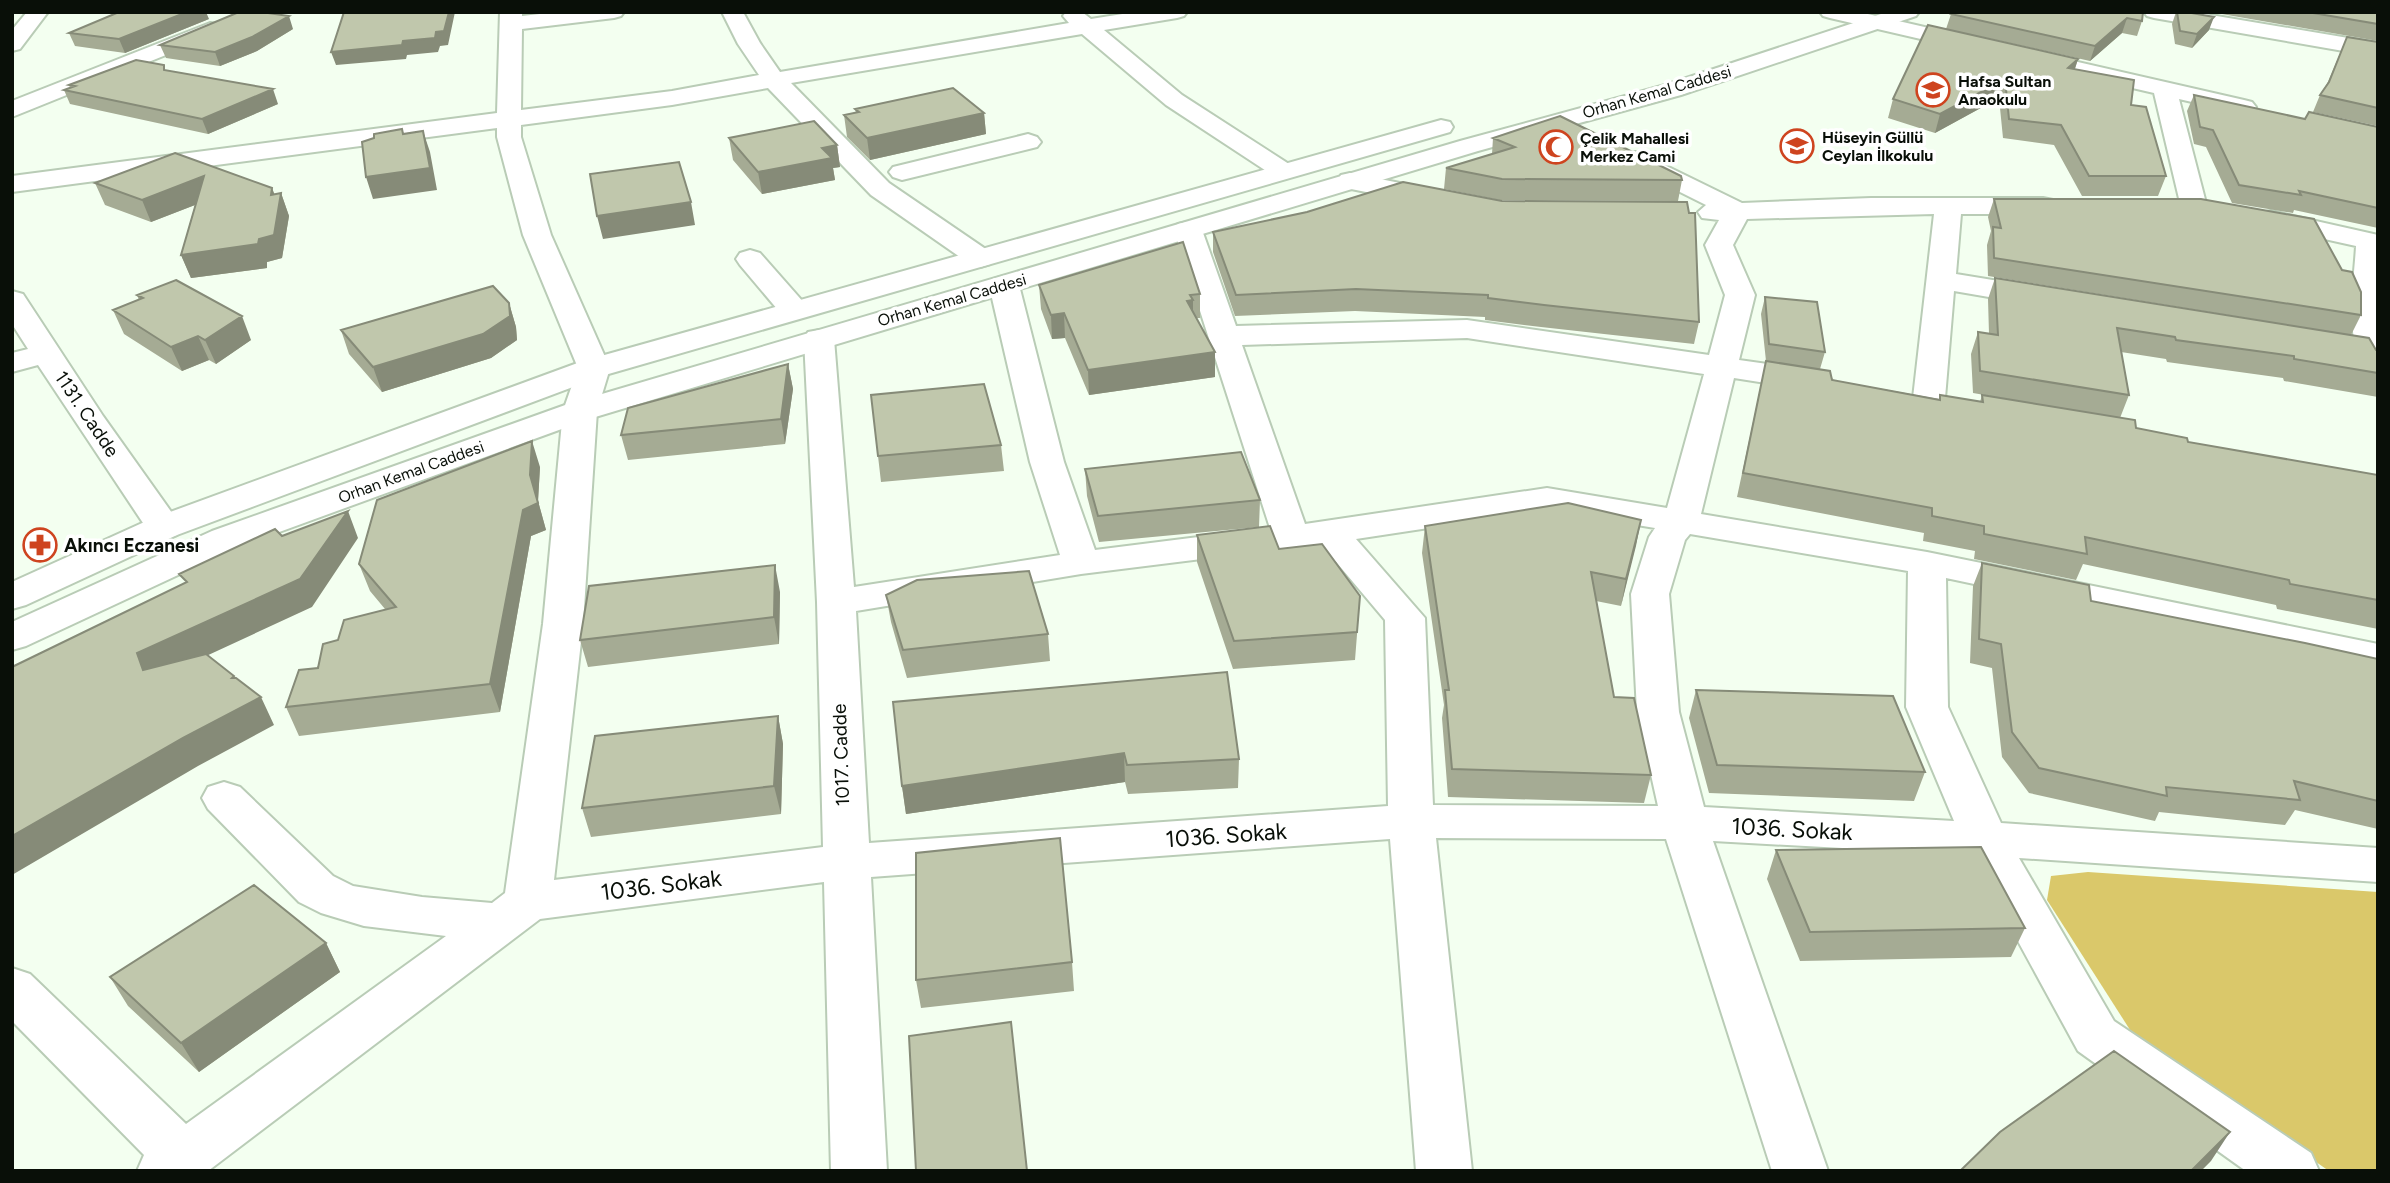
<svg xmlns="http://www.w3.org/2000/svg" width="2390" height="1183" font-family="Figtree,sans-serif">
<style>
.green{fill:#dac86a}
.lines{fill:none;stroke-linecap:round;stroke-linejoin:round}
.minor-casing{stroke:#b9ccb6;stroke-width:4}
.major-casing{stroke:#b9ccb6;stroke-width:4}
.minor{fill:#fff;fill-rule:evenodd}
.major{fill:#fff;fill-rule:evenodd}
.wall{fill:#a5ab94}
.shaded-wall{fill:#868b78}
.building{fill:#c0c7ac;stroke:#868b78;stroke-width:2}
.labels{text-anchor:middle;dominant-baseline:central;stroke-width:7;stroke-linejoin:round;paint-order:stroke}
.far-poi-label{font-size:16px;font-weight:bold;fill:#090f08;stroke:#fff;text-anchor:start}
.far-street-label{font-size:16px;fill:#090f08;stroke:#fff}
.street-label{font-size:19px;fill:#090f08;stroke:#fff}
.poi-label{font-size:19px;font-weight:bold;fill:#090f08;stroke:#fff;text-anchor:start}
.near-street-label{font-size:23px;fill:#090f08;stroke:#fff}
</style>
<rect width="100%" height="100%" fill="#f3fff0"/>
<path class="green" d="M2088 872 2378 892V1171H2329L2132 1033 2047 900 2051 876Z"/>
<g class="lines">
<defs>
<path id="minor" d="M27 12H48L20 49 12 51V30Z
M500 12H522V16L557 12H624L621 16 614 18 522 29 521 110 672 91 759 75 738 44 722 12H743L760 43 780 72 1069 23 1063 16 1066 12H1082L1091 19 1135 12H1187L1184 16 1177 18 1104 30 1182 95 1292 166 1296 171 1292 176 1283 179 1274 176 1166 105 1082 34 791 83 889 183 990 252 994 258 990 264 980 267 970 264 871 195 768 88 672 105 521 125V137L551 235 610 368 597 411 583 624 554 880 823 847 817 602 804 339 808 332 819 330 830 332 834 339 854 587 1060 555 1030 462 989 285 994 279 1004 276 1014 279 1019 285 1064 462 1095 550 1270 528 1174 230 1178 224 1188 222 1198 224 1202 230 1236 326 1467 320 1709 355 1725 295 1705 245 1719 220 1702 218 1698 212 1706 205 1626 165 1622 160 1626 155 1635 152 1644 155 1742 203 1871 198H2043L2053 200 2056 206 2053 212 2043 214H1961L1956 274 2042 288 2052 291 2057 297 2052 303 2042 306 1954 291 1945 398 1941 405 1929 408 1917 405 1913 398 1934 214 1747 219 1733 245 1755 295 1739 360 1816 371 1827 374 1832 381 1827 388 1816 391 1734 378 1701 514 1927 552 2378 644V670L1946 578 1948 707 2001 823 2378 848V882L2019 858 2114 1021 2311 1153 2319 1171H2246L2078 1051 1971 855 1713 841 1828 1171H1772L1666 839 1436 838 1472 1171H1416L1390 839 871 877 887 1171H831L824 882 540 919 208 1171H137L144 1155 12 1021V968L30 974 186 1124 446 936 364 926 321 913 299 902 208 809 202 798 208 787 224 782 240 787 333 876 353 886 422 897 492 903 505 893 543 624 563 411 578 368 523 235 497 137V128L12 192V176L497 113ZM1467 338 1704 374 1667 508 1547 488 1305 524 1242 345ZM1547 510 1655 528 1649 537 1631 594 1637 712 1658 806 1433 805 1425 618 1356 539ZM1690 534 1908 571 1906 707 1954 821 1704 807 1679 712 1669 594 1685 540ZM1321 544 1385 620 1388 806 869 843 856 611 1081 574Z
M1820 12H1859L2244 100 2252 102 2256 107 2252 112 2244 114 2179 99 2207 207 2204 213 2194 215 2184 213 2181 207 2154 93 1830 18 1823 16Z
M2144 12H2193L2378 43V57L2154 18 2147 16Z
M210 23 218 24 221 29 218 34 12 117V101Z
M1028 134 1037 137 1041 142 1037 147 902 180 893 177 889 172 893 167Z
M1350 173 1445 192 1449 198 1445 204 1436 206 1341 187 1337 181 1341 175Z
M2271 211 2378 235V373L2367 371C2343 337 2354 285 2356 246L2261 225 2257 219 2261 213Z
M750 250 760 253 805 304 809 310 805 316 794 319 783 316 740 265 736 259 740 253Z
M12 291 23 294 103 416 182 527 177 535 164 538 151 535 38 365 12 372V353L28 349 12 324Z"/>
<path id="major" d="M1887 12H1919L1916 16 1681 95 1478 151 592 418 238 547 26 646 12 650V622L212 531 568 404 1460 141 1665 85Z
M1441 120 1450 122 1453 127 1450 132 605 375 177 535 26 605 12 609V582L151 519 583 361Z"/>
</defs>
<use href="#minor" class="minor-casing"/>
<use href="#major" class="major-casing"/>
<use href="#minor" class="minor"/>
<use href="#major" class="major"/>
</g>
<path class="wall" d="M2143 12 2142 21 2137 36 2122 33 2090 61 1970 34 2078 59 2075 69 2131 105 2166 176 2158 196H2082L2054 145 2003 138 1999 98 1935 133 1888 118 1893 99 1946 29 1951 14Z
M2176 12H2186L2209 30 2192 48 2175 44 2172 24Z
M2210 12H2378V41Z
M209 19 125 53 75 46 69 33Z
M293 29 257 51 220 66 166 58 160 45Z
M2347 37 2378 42V126L2313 112 2320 95 2327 84Z
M167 71 278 104 208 134 70 104 64 90 70 88 69 85Z
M2194 95 2305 119 2378 127V228L2294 210 2293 213 2232 203 2206 147 2194 144 2187 111Z
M855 109 984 113 986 134 870 160 847 137 844 115 856 113Z
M729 138 837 145 840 167 833 168 835 180 762 194 733 160Z
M1493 138 1682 180 1678 201 1499 200 1444 189 1446 168 1492 154Z
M95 183 275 194 281 193 289 216 282 258 267 262V268L191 278 181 255 195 205 151 222 105 205Z
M1994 199 2361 315 2351 335 2378 351V397L2284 381 2283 378 2167 362 2166 359 2121 352 2129 395 2120 418 2136 428 2188 442 2378 475V629L2277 609 2276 605 2083 564 2076 580 1974 559 1975 551 1923 541 1924 533 1737 497 1766 361 1761 314 1765 297 1825 352 1820 369 1832 380 1939 399 1940 395 1980 402 1982 395 2049 406 1973 393 1971 354 1978 332 1989 334 1988 299 1995 278 2302 327 1988 276 1987 245 1991 231 1988 217Z
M1213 232 1699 322 1694 344 1541 327 1485 320V317L1355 311 1235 316 1213 252Z
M1039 285 1200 294V318H1196L1215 352V377L1089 395 1065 338 1052 339 1041 309Z
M137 295 251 340 216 364 209 360 182 371 124 334 113 310 139 300Z
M509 303 516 327 517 340 491 358 382 392 349 354 341 330Z
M788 364 793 389 785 444 628 460 621 435Z
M1001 445 1004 471 881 482 878 456Z
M540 467 538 501 546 530 531 536 500 712 299 736 286 707 338 640 385 609 370 591 359 564Z
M1085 469 1260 500 1259 527 1099 542 1087 496Z
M1641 520 1621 606 1596 601 1614 697 1651 775 1644 803 1448 797 1442 718 1444 705 1422 553 1425 526Z
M1197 535 1279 549 1360 596 1355 660 1233 669 1197 562Z
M1982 563 2091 601 2378 659V829L2295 810 2285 825 2159 812 2155 821 2029 793 2002 757 1992 668 1970 663 1973 586Z
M780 592 779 644 588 667 580 640Z
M886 595 1048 634 1050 661 907 678 891 622Z
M1696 690 1925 772 1914 801 1709 793 1689 718Z
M893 702 1239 759 1238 788 1128 794 1125 782 906 814 902 786Z
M778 716 783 744 781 814 591 837 582 808Z
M1776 850 2025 928 2011 957 1800 961 1767 879Z
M326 943 340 972 199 1072 128 1006 110 977Z
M1072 962 1074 991 921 1008 916 980Z"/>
<path class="shaded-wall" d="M187 12H206L209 19 125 53 119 39Z
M449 12H455L448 45 440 46 438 52 407 55 406 59 336 65 331 52 403 41Z
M289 16 293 29 257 51 220 66 215 52Z
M2214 17 2209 30 2192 48 2197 34Z
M2127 18 2122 33 2090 61 2095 46Z
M2078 59 2072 77 2068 68Z
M2005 79 1999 98 1935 133 1940 114Z
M273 89 278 104 208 134 202 119Z
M984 113 986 134 870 160 867 138Z
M423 131 430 152 437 190 373 199 366 177Z
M837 145 840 167 833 168 835 180 762 194 758 172 822 148Z
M204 176 213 198 151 222 142 200Z
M272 188 279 205 281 193 289 216 282 258 267 262V268L191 278 181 255 271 195Z
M691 202 695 225 603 239 597 216Z
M1193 300V325L1187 301Z
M509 303 516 327 517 340 491 358 382 392 373 367Z
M1064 313 1065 338 1052 339 1051 315Z
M242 316 251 340 216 364 205 340Z
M198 336 209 360 182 371 171 347Z
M1215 352V377L1089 395 1088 370Z
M788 364 793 389 785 444 781 419Z
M532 441 540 467 538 501 546 530 531 536 500 712 490 684 523 510 530 475Z
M348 511 358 538 312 607 152 681 143 670 137 653Z
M1641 520 1636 546 1621 606 1626 579Z
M775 565 780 592 779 644 774 617Z
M234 676 247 704 261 697 274 725 198 766 12 875V836Z
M778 716 783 744 781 814 774 786Z
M1124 753 1125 782 906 814 902 786Z
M326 943 340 972 199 1072 181 1043Z
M2230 1132 2211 1161 2201 1171H2191Z"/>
<path class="building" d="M119 12H187L119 39 69 33Z
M239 12H261L289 16 252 37 215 52 160 45Z
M344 12H449L444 31 436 32 435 38 403 41 402 45 331 52Z
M1953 12H2143L2142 21 2127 18 2095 46 1951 14Z
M2177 12H2186L2214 17 2197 34 2180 31Z
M2307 12H2378V24Z
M1928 25 2078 59 2068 68 2134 80 2131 105 2146 107 2166 176H2089L2061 125 2009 119 2005 79 1940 114 1893 99Z
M2347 37 2378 42V108L2320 95 2329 82Z
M136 60 164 65V70L273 89 202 119 64 90 75 86 69 85Z
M953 88 984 113 867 138 844 115 859 112 855 109Z
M2194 95 2305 119 2309 112 2378 127V208L2299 191 2301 195 2239 185 2213 130 2200 127Z
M1560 116 1681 176 1682 180 1502 179 1446 168 1515 147 1493 138Z
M814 121 837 145 822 148 832 158 758 172 729 138Z
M402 129 403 134 423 131 430 168 366 177 362 142 374 138V134Z
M175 153 272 188 271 195 281 193 274 235 259 239 258 244 181 255 204 176 142 200 95 183Z
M679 162 691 202 597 216 590 174Z
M1403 182 1502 201 1687 202 1689 213H1695L1699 322 1544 305 1488 298V295L1356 289 1236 295 1213 232 1307 212Z
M1994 199H2201L2314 219 2342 270 2352 272 2361 292V315L1994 258 1993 227 2001 228Z
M1183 242 1200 294 1190 295 1193 300 1187 301 1215 352 1088 370 1064 313 1051 315 1039 285Z
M1995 278 2369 338 2376 350 2378 351V373L2294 359V356L2176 340 2175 337 2117 328 2129 395 1980 371 1978 332 1998 335Z
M176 280 242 316 205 340 198 336 171 347 113 310 143 298 137 295Z
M493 286 509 303 510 316 483 334 373 367 341 330Z
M1765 297 1817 302 1825 352 1769 344Z
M1766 361 1830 371 1832 380 1940 400V395L1983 402 1982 395 2135 420 2136 428 2187 438 2188 442 2378 475V600L2290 584 2289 580 2085 537 2087 554 1984 534V526L1932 516V508L1743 473Z
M788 364 781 419 621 435 628 408Z
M984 384 1001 445 878 456 871 395Z
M532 441 530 475 538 503 523 510 490 684 286 707 299 670 318 668 323 644 338 640 344 620 396 607 359 564 377 500Z
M1241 452 1260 500 1098 516 1085 469Z
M1568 503 1641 520 1626 579 1591 572 1614 697 1634 698 1651 775 1452 769 1445 690H1449L1425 526Z
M348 511 300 579 137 653 143 670 206 654 234 676 232 678H236L261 697 183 738 12 836V667L187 582 179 574 275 529 282 536Z
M1270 526 1279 549 1322 544 1360 596 1357 632 1234 641 1197 535Z
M1982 563 2089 585 2091 601 2305 643 2378 659V801L2294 781 2300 800 2166 787 2167 796 2039 768 2012 732 2001 644 1979 639Z
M775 565 774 617 580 640 589 586Z
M1029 571 1048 634 903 650 886 595 917 580Z
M1227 672 1239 759 1127 765 1124 753 902 786 893 702Z
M1696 690 1893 696 1925 772 1717 765Z
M778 716 774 786 582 808 595 736Z
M1060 838 1072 962 916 980V853Z
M1981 847 2025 928 1810 932 1776 850Z
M254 885 326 943 181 1043 110 977Z
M1011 1022 1027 1171H916L909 1036Z
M2114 1051 2230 1132 2191 1171H1960L2000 1132Z"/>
<defs>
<symbol id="school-ring" viewBox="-11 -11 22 22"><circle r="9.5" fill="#fff" stroke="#ce441f" stroke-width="1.5"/><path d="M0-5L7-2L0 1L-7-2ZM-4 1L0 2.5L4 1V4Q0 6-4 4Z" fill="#ce441f"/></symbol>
<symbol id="mosque-ring" viewBox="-11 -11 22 22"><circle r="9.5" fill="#fff" stroke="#ce441f" stroke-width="1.5"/><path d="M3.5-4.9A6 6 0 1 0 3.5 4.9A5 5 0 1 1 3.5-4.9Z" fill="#ce441f"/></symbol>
<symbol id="pharmacy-ring" viewBox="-11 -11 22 22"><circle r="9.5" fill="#fff" stroke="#ce441f" stroke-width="1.5"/><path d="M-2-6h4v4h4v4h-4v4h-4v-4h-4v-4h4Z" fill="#ce441f"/></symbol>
</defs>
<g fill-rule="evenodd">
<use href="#school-ring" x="1914" y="71" width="38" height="38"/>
<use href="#school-ring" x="1778" y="127" width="38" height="38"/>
<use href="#mosque-ring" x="1537" y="128" width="38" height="38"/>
<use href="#pharmacy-ring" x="21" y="526" width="38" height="38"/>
</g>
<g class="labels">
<g class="far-poi-label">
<text x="1958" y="81">Hafsa Sultan<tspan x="1958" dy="18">Anaokulu</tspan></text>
<text x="1822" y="137">Hüseyin Güllü<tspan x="1822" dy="18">Ceylan İlkokulu</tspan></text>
<text x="1580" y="138">Çelik Mahallesi<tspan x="1580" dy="18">Merkez Cami</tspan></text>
</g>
<g class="far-street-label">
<text transform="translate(1657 92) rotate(-16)">Orhan Kemal Caddesi</text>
<text transform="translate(952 300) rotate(-16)">Orhan Kemal Caddesi</text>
<text transform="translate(411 472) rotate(-20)">Orhan Kemal Caddesi</text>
</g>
<g class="street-label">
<text transform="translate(87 414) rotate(56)">1131. Cadde</text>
<text transform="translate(841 755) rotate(-92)">1017. Cadde</text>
</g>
<g class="poi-label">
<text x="64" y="545">Akıncı Eczanesi</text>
</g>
<g class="near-street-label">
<text transform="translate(1792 829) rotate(3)">1036. Sokak</text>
<text transform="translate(1226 835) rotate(-4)">1036. Sokak</text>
<text transform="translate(661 885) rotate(-7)">1036. Sokak</text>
</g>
</g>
<rect width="2390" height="1183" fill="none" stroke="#090f08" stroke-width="28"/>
</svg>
